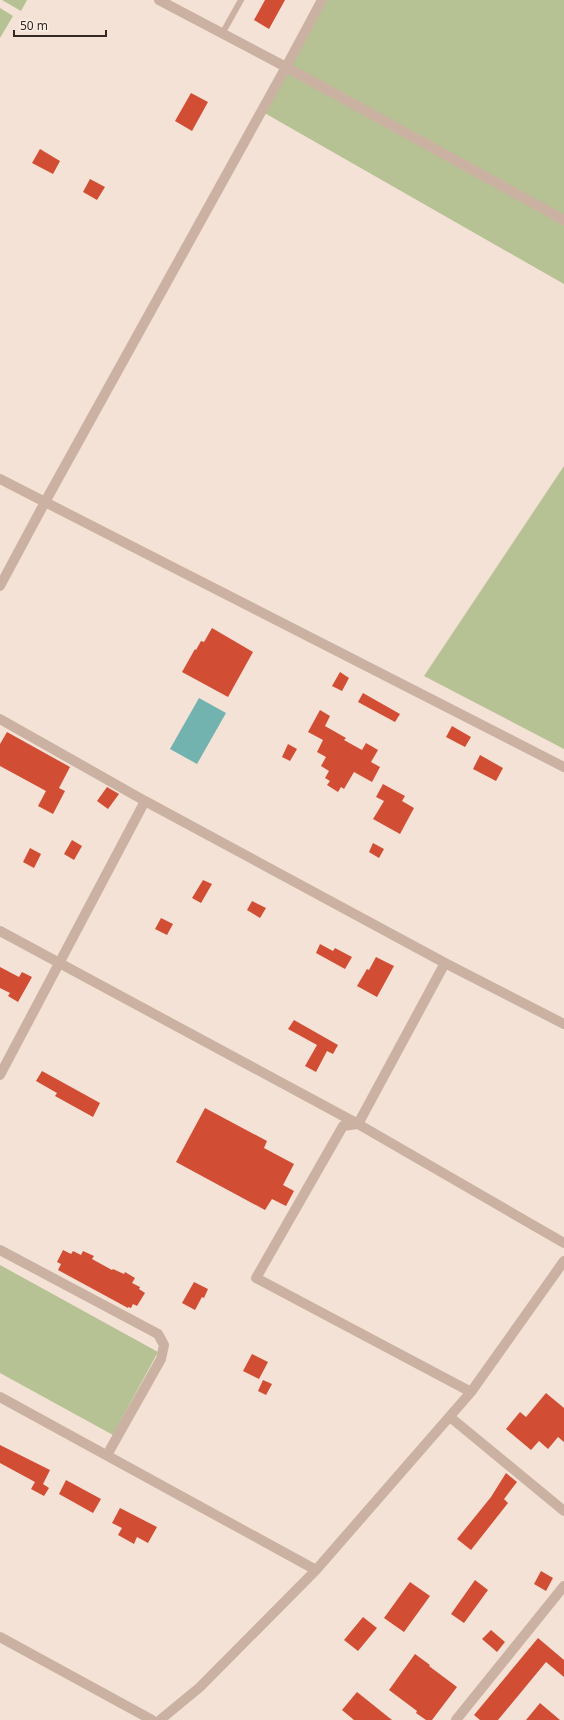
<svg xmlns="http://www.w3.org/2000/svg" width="564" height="1720" font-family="'Noto Sans',sans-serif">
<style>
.green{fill:#b7c294}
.water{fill:#72b2af}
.building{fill:#d14e35}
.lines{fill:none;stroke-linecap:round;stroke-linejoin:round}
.service{stroke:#cbb1a1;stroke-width:6}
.minor{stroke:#cbb1a1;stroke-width:10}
</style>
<rect width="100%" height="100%" fill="#f3e2d5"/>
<path class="green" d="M2 0H27L21 11Z
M321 0H564V284L261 111Z
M0 8 13 16 0 38Z
M564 466V749L424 676Z
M0 1265 158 1352 113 1435 0 1373Z"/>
<path class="water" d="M199 698 226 713 197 764 170 749Z"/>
<path class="building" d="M265 0H285L269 29 254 20Z
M191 93 208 102 192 131 175 121Z
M40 149 60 161 53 174 32 163Z
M90 179 105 187 97 200 83 192Z
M212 628 253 652 228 697 182 672 195 649 196 650 201 641 204 642Z
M340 672 349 678 342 691 332 686Z
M363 693 400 714 395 722 358 702Z
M320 710 330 716 325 726 346 738 344 740 362 750 366 743 378 750 371 762 380 767 372 782 354 772 344 789 341 787 338 792 327 785 330 781 325 778 329 771 321 766 326 757 317 752 323 740 308 732Z
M452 726 471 737 465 747 446 737Z
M7 732 70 767 59 788 65 791 53 814 38 806 46 791 0 766V744Z
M288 744 297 749 290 761 282 757Z
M480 755 503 768 496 781 473 769Z
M383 784 405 796 402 801 414 808 400 834 373 819 384 801 376 797Z
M107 787 119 794 108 809 97 801Z
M72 840 82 846 74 860 64 854Z
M373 843 384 849 379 858 369 852Z
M30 848 41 854 34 868 23 862Z
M203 880 212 884 201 903 192 898Z
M252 901 266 908 260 918 247 910Z
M161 918 173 924 167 935 155 929Z
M320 944 333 951 335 948 352 957 345 969 316 953Z
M376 957 394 966 377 997 357 986 367 969 369 970Z
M0 967 19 977 22 972 32 977 18 1002 8 996 10 993 0 988Z
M294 1020 338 1045 333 1054 327 1051 316 1072 305 1066 317 1045 288 1029Z
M42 1071 100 1103 93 1117 55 1096 57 1093 36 1081Z
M205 1108 267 1141 264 1148 294 1164 283 1185 294 1191 286 1206 272 1199 265 1210 176 1162Z
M63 1250 71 1254 73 1251 81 1255 83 1251 94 1256 92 1259 112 1270 113 1269 124 1274 125 1272 135 1278 132 1283 140 1287 139 1289 145 1293 137 1306 133 1304 131 1308 128 1307V1308L58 1270 61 1264 57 1262Z
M194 1282 208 1289 204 1298 202 1297 195 1310 182 1303Z
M252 1354 268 1362 259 1379 243 1371Z
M263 1380 272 1384 266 1395 258 1391Z
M546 1393 564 1408V1442L558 1437 548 1449 539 1441 531 1450 506 1429 520 1412 526 1417Z
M0 1445 50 1470 43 1484 49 1488 44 1496 31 1489 35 1482 0 1463Z
M506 1473 517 1482 504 1499 508 1503 471 1550 457 1539 491 1497Z
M66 1480 101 1499 93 1513 59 1494Z
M120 1508 157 1527 148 1543 137 1537 134 1544 118 1535 122 1528 112 1523Z
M541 1571 553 1578 546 1591 534 1584Z
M475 1580 488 1590 464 1623 451 1614Z
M410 1582 430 1596 404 1632 384 1618Z
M363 1617 377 1628 358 1651 344 1640Z
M491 1630 505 1642 497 1652 482 1639Z
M538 1638 564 1660V1677L546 1662 498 1720H480L474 1715Z
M415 1654 430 1665 429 1666 457 1687 432 1720H426L416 1713 417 1711 389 1690Z
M357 1692 392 1720H354L342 1710Z
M540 1703 560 1720H526Z"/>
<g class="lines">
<path class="service" d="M222 34 241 0"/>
<path class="minor" d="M159 0 286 67 322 0
M0 479 45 502 286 67 564 220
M0 586 45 502 564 767
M0 719 145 801 0 1075
M0 931 358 1124 445 963 145 801
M445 963 564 1024
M0 1250 158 1334 164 1345 161 1359 107 1455
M471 1392 256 1278 343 1126 358 1124 564 1243
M0 1397 316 1570
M450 1417 564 1511
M0 1637 152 1720
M160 1720 200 1687 316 1570 471 1392 564 1261
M456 1720 564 1586"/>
</g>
<path d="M14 30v6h92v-6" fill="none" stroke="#352824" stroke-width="2"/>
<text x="20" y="30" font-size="12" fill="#352824" stroke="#faede2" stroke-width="3" paint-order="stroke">50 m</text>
</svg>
